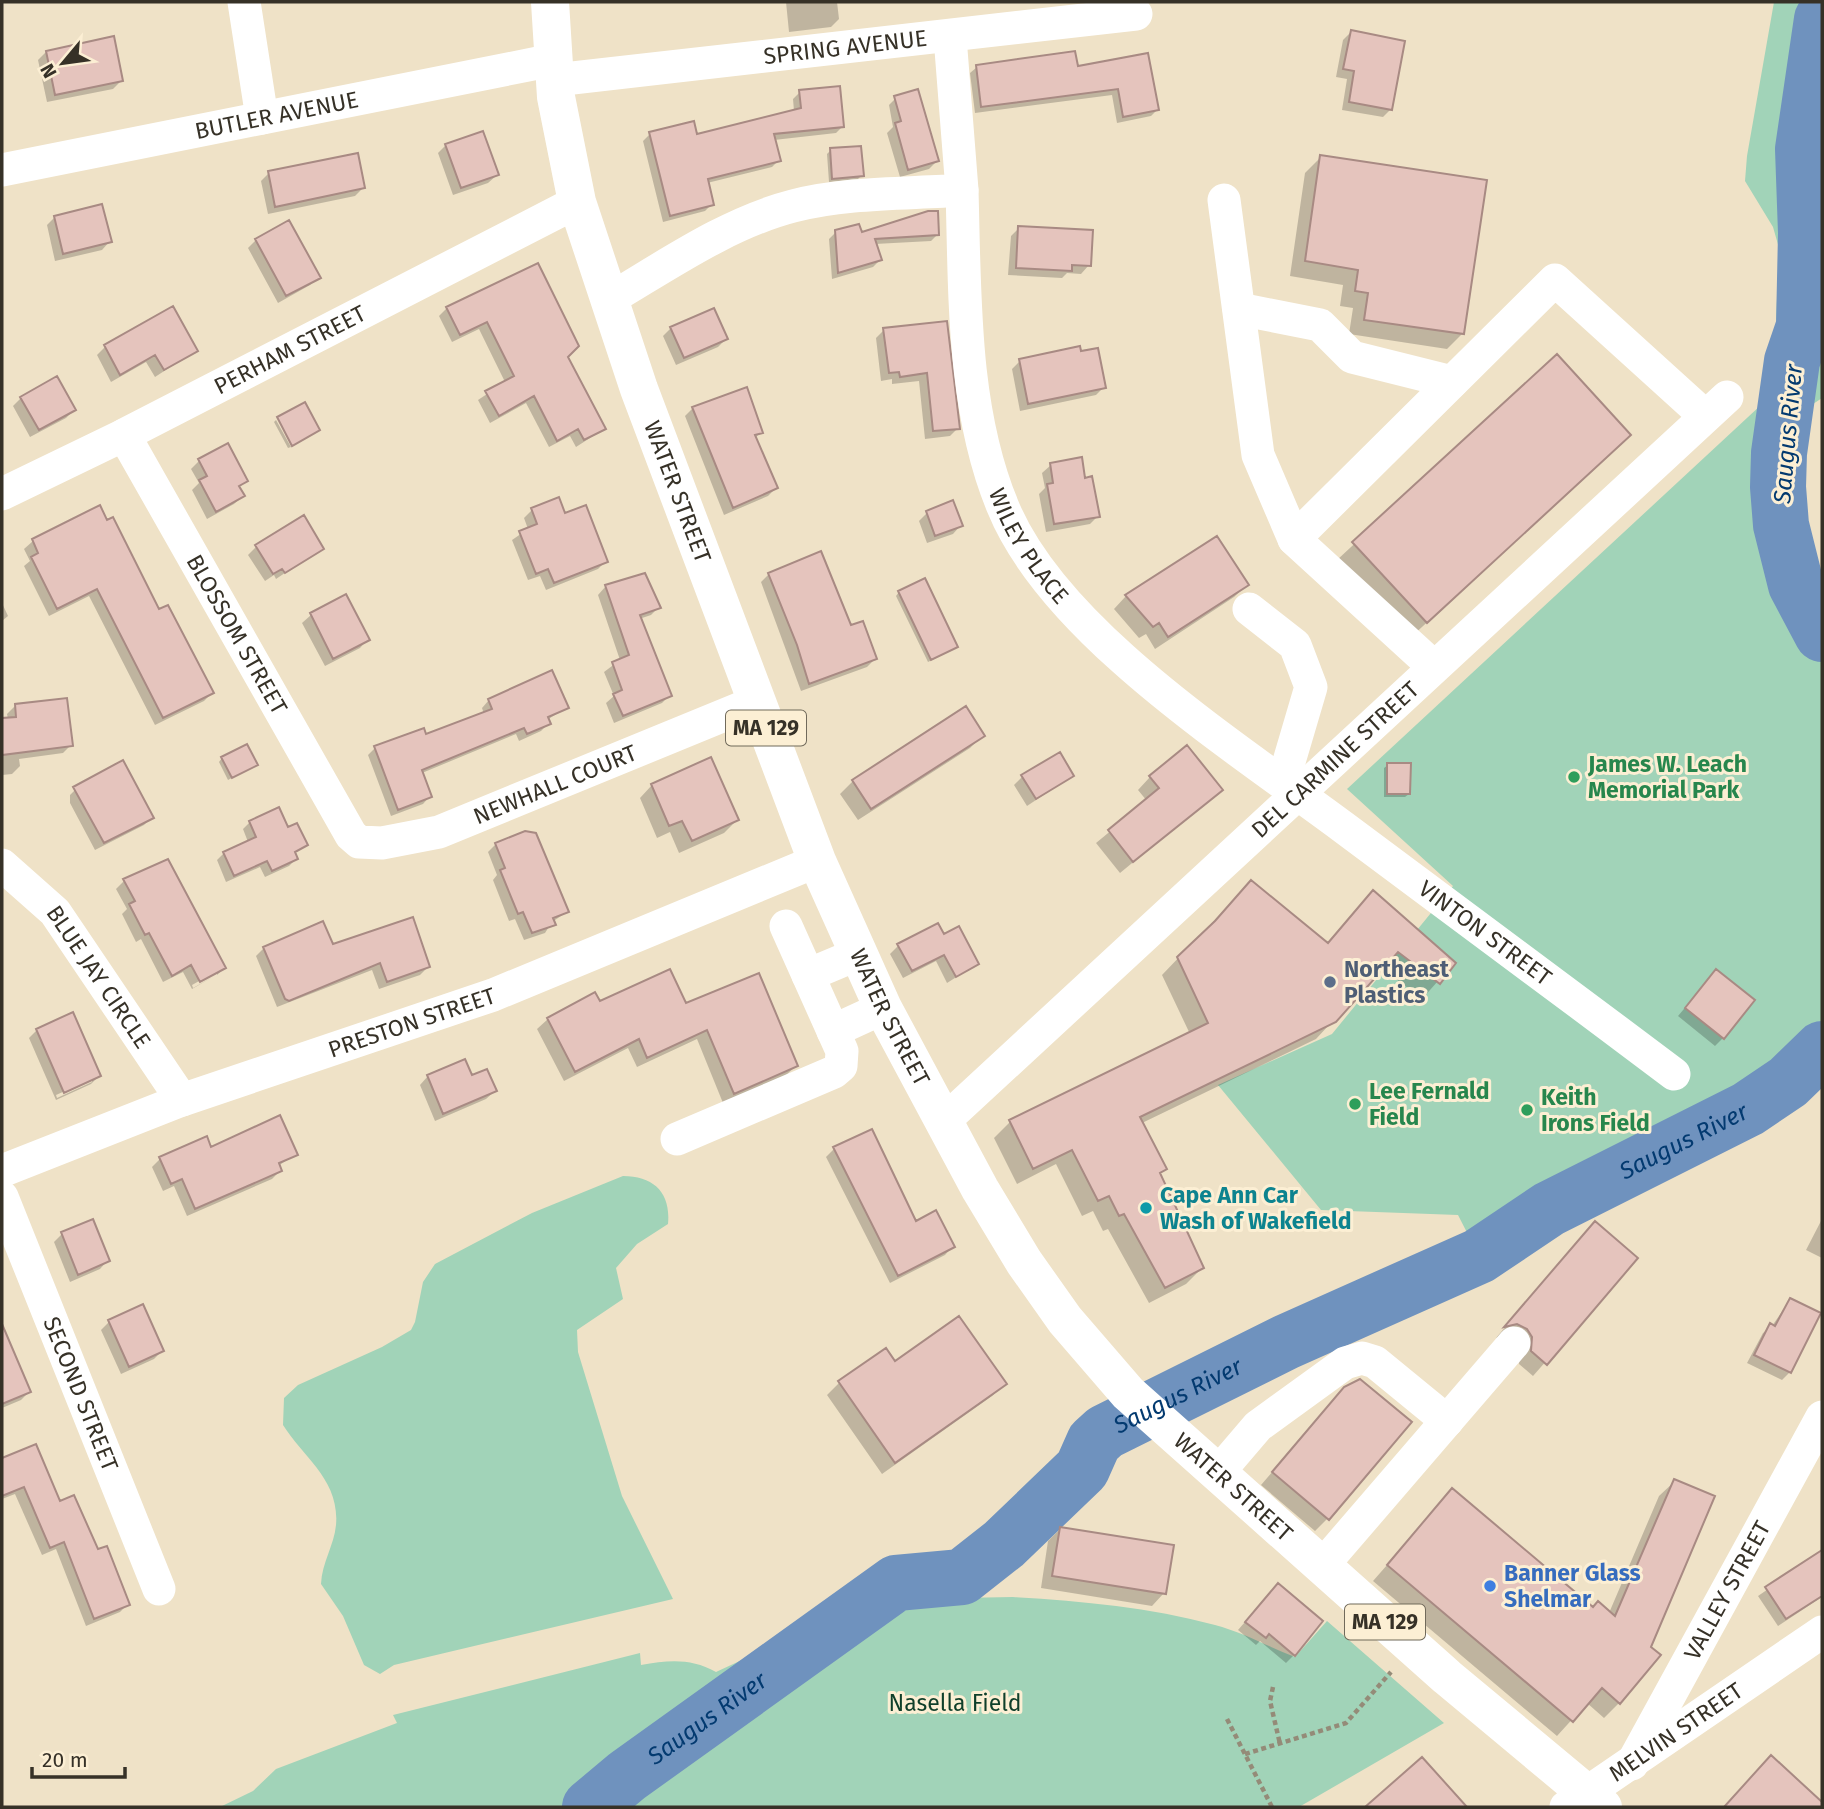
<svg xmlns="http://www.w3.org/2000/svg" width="1824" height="1809" font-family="'Fira Sans',sans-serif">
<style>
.green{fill:#a1d3b8}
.shadow{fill:#0003;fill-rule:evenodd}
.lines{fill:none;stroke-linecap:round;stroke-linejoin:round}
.river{stroke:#6f92be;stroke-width:56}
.building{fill:#e5c4bd;stroke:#a88a83;stroke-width:2}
.path{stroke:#948b78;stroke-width:4.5;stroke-dasharray:5 3.5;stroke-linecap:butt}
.minor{stroke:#fff;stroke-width:33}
.major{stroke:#fff;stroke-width:38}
.leisure-dot{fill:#2e9e5b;stroke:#fcefd4;stroke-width:2.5}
.service-dot{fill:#5c6f8a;stroke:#fcefd4;stroke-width:2.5}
.culture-dot{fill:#0f9aa8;stroke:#fcefd4;stroke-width:2.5}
.shop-dot{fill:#3f7fe0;stroke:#fcefd4;stroke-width:2.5}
.labels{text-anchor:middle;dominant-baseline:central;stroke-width:6;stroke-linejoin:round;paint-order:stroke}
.shield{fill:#fcefd4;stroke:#716a5b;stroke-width:2}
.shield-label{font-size:21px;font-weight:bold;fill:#363127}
.street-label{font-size:23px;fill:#363127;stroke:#fcefd4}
.leisure-label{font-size:23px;font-weight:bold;fill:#27864d;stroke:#fcefd4;text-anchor:start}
.service-label{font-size:23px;font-weight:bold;fill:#4e5e75;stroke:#fcefd4;text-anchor:start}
.culture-label{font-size:23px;font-weight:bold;fill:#0d838f;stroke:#fcefd4;text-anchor:start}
.shop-label{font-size:23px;font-weight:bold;fill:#366cbe;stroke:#fcefd4;text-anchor:start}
.park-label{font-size:23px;fill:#0f3f2a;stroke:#fcefd4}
.water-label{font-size:24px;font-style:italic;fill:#033a70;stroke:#fcefd4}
</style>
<rect width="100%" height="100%" fill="#efe2c7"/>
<path class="green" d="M1774 2H1822V398L1807 408 1786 409C1770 483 1777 571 1822 634V1049L1788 1082 1748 1109 1549 1209 1479 1256 1458 1215 1321 1210 1218 1085 1332 1034 1453 886 1347 789 1775 392 1780 365 1776 323 1779 248 1773 227 1745 181 1747 156Z
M623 1176C654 1176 671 1193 668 1224L637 1244 616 1268 623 1299 577 1330 578 1352 622 1496 673 1599 394 1665 380 1674 364 1665 343 1616 321 1584C322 1562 334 1546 336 1525 340 1480 303 1457 283 1425L284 1398 298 1385 382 1347 411 1330 415 1322 423 1282 435 1264 532 1213Z
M1013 1597C1081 1601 1149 1607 1215 1625 1242 1632 1269 1647 1295 1657L1327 1621 1444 1723 1299 1807H220L253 1791 276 1769 397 1723 393 1715 640 1653 641 1665C669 1660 691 1658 716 1672L759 1652 772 1653 856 1604 906 1599Z"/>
<path class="shadow" d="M786 2H837L839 19 831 27 789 32Z
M1351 32 1391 109 1383 117 1342 110 1347 79 1336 77 1343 40Z
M46 52 121 81 113 89 47 102 38 60Z
M1147 55 1157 110 1151 116 1117 123 1112 95 975 113 970 73 977 67 1076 68Z
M800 92 843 126 836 133 774 140 779 160 772 167 707 183 712 204 705 211 663 222 643 141 650 134 696 136 794 111 793 99Z
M897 97 937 161 929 169 900 177 887 133 893 127 889 105Z
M446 145 497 175 488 183 453 195 438 153Z
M831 150 862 175 858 179 829 182 827 154Z
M1321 157 1463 333 1447 349 1349 334 1353 308 1340 306 1343 285 1290 276 1305 173Z
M269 173 363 188 355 196 268 214 261 181Z
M55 217 110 241 102 250 55 261 47 225Z
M1019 228 1089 265 1081 274 1067 273 1062 278 1008 275 1011 236Z
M836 232 860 234H938L931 241 875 244 880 260 873 267 832 279 829 239Z
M256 240 319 277 310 285 278 303 248 248Z
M537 266 567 358 604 429 576 447 570 436 549 447 526 403 490 423 478 400 505 382 479 329 452 342 439 316 447 308Z
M172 309 195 351 155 377 146 362 111 382 97 355 105 347Z
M945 323 958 428 950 436 925 439 919 381 892 384V379L881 381 876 338 884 330Z
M671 328 726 339 718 347 676 365 663 336Z
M1557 356 1612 451 1409 639 1337 560Z
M1020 361 1104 387 1096 395 1020 411 1012 369Z
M21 398 74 410 66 418 30 437 13 406Z
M693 408 761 432 755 438 776 488 768 496 724 515 685 416Z
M276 420 291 447 288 448 274 422Z
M199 461 246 481 238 489 243 496 234 504 207 519 192 490 199 483 191 469Z
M1051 465 1084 480 1098 516 1090 524 1046 532 1039 494 1045 488 1042 473Z
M100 508 158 612 212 693 204 701 155 725 89 596 49 616 24 566 30 561 24 549 33 541Z
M532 510 564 515 606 561 598 569 546 590 540 576 528 580 512 540 528 529 524 518Z
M927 513 961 525 953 534 927 543 919 521Z
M1216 538 1247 585 1234 597 1155 649 1146 634 1139 638 1114 609 1126 596Z
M256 547 322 548 276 579 274 575 265 581 248 555Z
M769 574 850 627 875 659 867 667 801 691 761 582Z
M606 586 659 607 651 615 639 619 670 695 662 703 614 723 606 703 614 696 604 672 620 660 598 595Z
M899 592 956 646 952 650 928 662 896 596Z
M346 597 368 639 360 648 325 666 302 623 311 615Z
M2 603 8 616 2 621Z
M489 700 567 707 547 720 549 723 541 731 519 741 516 734 422 773 430 796 423 804 391 816 368 755 375 748 425 737 484 714 482 708Z
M15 706 71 745 63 753 19 759 20 766 12 774 2 775V720L8 719 7 714Z
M983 735 970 748 858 820 840 794 853 781Z
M222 758 256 765 228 780 219 762Z
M1388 765 1409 794 1405 797H1384V768Z
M1072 776 1027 806 1014 785 1022 777Z
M1150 777 1221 790 1120 873 1096 843 1147 801 1138 790Z
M652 785 737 820 724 833 679 853 670 832 657 838 640 798Z
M79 786 152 817 144 825 95 850 70 803V795Z
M250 822 287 829 306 845 294 854 296 859 289 866 265 877 260 867 226 882 217 860 224 853 248 842 243 829Z
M496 844 567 912 552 922 545 933 524 940 515 919 509 921 493 880 497 875 488 852Z
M124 881 224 968 217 975V971L192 985 193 988 216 975 192 989 183 972 163 982 141 939 136 942 122 914 127 909 116 889Z
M1251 882 1327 944 1373 892 1454 963 1422 999 1382 968 1316 1039 1142 1123 1165 1168 1159 1175 1202 1268 1186 1284 1149 1303 1108 1229 1103 1231 1093 1211 1082 1216 1056 1164 1017 1184 994 1138 1010 1122 1190 1034 1162 975Z
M943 936 977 964 947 983 936 961 903 978 890 954 898 946Z
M332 946 428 967 420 975 379 989 372 970 277 1007 256 956 264 948Z
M1716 971 1723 1038 1715 1046 1678 1016Z
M595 994 599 1003 685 1005 796 1066 785 1076 723 1103 697 1039 637 1067 628 1048 564 1081 537 1029 548 1019Z
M37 1030 99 1076 91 1084 56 1100 29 1038ZM92 1079V1082L57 1098 56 1095Z
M428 1076 471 1078 495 1091 486 1099 435 1121 420 1085Z
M871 1131 916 1223 953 1246 945 1255 890 1283 826 1157 834 1149Z
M210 1149 296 1154 278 1166 280 1171 272 1179 187 1216 174 1186 163 1191 152 1167 160 1159Z
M1822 1219V1258L1806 1250Z
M62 1234 108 1260 100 1269 70 1282 54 1242Z
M1583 1236 1636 1259 1533 1376 1519 1364 1520 1351 1503 1336 1496 1338Z
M1790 1300V1372L1782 1380 1747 1363 1763 1333 1772 1326Z
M109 1322 162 1351 154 1359 121 1374 101 1330Z
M6 1337 29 1392 21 1400 2 1408V1339Z
M894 1363 1005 1384 992 1396 882 1474 827 1395 839 1383Z
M1332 1402 1327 1519 1315 1531 1261 1485Z
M35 1446 59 1503 97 1551 128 1604 120 1612 86 1626 56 1549 42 1555 15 1494 2 1499V1460Z
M1675 1481 1619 1703 1604 1718 1587 1703 1557 1736 1373 1581 1453 1490 1593 1609 1609 1613 1659 1496Z
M1061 1528 1164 1593 1152 1606 1041 1588 1048 1541Z
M1822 1552V1597L1778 1626 1758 1596Z
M1270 1593 1294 1655 1286 1663 1260 1641 1256 1645 1238 1630Z
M1771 1758 1822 1804V1807H1725Z"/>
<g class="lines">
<g class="river">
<path d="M1822 19 1803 149 1806 233 1804 326 1792 361 1779 453 1778 487 1781 525 1796 585 1822 634"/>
<path id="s1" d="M590 1807 627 1776 896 1583 962 1577 1004 1544 1082 1469 1094 1442 1105 1432 1286 1342 1479 1256 1549 1209 1748 1109 1788 1082 1822 1049"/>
</g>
</g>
<path class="building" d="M1351 30 1405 41 1392 110 1349 102 1354 71 1343 69Z
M114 36 123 81 55 95 46 51Z
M1075 51 1078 66 1148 53 1159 110 1123 117 1118 89 981 107 976 65Z
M840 86 844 127 774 134 781 161 708 179 714 205 670 216 649 132 694 121 697 134 801 108 799 90Z
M918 89 939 161 908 170 895 123 901 121 894 96Z
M483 131 499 175 461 188 445 144Z
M861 146 864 176 832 179 830 148Z
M358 153 365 188 275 207 268 171Z
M1320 155 1487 180 1464 334 1364 320 1368 293 1355 291 1358 270 1305 261Z
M102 204 112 242 63 254 54 216Z
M928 211H938L939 235 875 239 882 260 838 273 835 230 859 224 862 232Z
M289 220 321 278 286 296 255 239Z
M1018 226 1093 230 1091 266 1072 265V271L1016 268Z
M538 263 579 346 568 357 606 429 584 440 578 429 557 441 534 396 499 416 485 391 514 376 487 322 460 335 446 307Z
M173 306 198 351 164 370 155 355 120 375 104 345Z
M714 308 728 339 684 358 670 327Z
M947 321 960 429 933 431 927 373 900 377 899 372 889 373 883 328Z
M1080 346 1081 351 1098 348 1106 388 1028 404 1019 359Z
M1557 354 1631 435 1427 623 1352 542Z
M57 376 76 410 39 430 20 397Z
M747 387 763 433 755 435 778 488 733 508 692 407Z
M305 402 320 430 292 446 277 417Z
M228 443 248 481 239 486 245 496 216 512 199 480 207 476 198 459Z
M1082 457 1085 478 1092 476 1100 517 1054 524 1047 484 1053 483 1050 463Z
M559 497 565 513 586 505 608 562 554 583 548 569 536 574 519 531 537 524 531 508Z
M953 500 963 526 935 536 926 511Z
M100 505 107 520 113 517 159 609 168 605 214 693 163 718 97 589 57 609 31 557 38 553 32 539Z
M304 515 324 549 285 573 282 569 273 574 255 545Z
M1217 536 1249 585 1168 637 1159 623 1153 627 1125 595Z
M821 551 851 625 863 621 877 659 809 684 797 645 768 573Z
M645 573 661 608 640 615 672 696 623 716 613 694 622 690 612 662 629 655 605 585Z
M925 578 958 647 931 660 898 591Z
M346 594 370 640 333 659 310 613Z
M552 670 569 708 548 717 551 724 527 734 524 728 422 770 432 797 398 810 374 746 424 728 426 734 492 709 488 699Z
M67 698 73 746 2 755V718L16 717 15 704Z
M966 706 985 736 871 809 852 780Z
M247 744 258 765 232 778 221 757Z
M1187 745 1223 790 1133 862 1108 830 1159 788 1149 776Z
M1060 752 1074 776 1036 799 1021 775Z
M711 757 739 820 692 841 682 821 669 826 651 784Z
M123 760 154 818 104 843 73 787Z
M1387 763H1411L1410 794H1387Z
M279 807 288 827 297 823 308 845 295 852 298 859 272 871 267 861 234 876 223 852 256 837 249 821Z
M525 831 536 833 569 912 553 918 556 925 532 933 523 912 518 914 500 870 505 868 495 843Z
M168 859 226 968 200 982 191 965 172 976 149 933 145 935 129 904 135 901 123 879Z
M1251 880 1328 943 1373 890 1456 963 1440 984 1398 952 1336 1022 1140 1117 1167 1169 1160 1173 1204 1268 1165 1288 1124 1214 1119 1216 1109 1196 1098 1201 1072 1150 1033 1169 1009 1120 1208 1023 1177 957 1215 921Z
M413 917 430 967 387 982 380 963 289 1001 285 999 263 947 323 921 333 944Z
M938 923 944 934 959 926 979 964 956 977 944 955 912 971 897 944Z
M670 969 686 1003 759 973 798 1066 734 1094 707 1030 647 1058 639 1039 575 1072 547 1018 595 992 600 1001Z
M1716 969 1755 1000 1724 1039 1685 1008Z
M73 1012 101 1076 64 1093 36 1029Z
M465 1059 472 1075 487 1069 497 1091 443 1114 427 1075Z
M280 1115 298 1155 279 1163 282 1171 195 1209 182 1179 171 1184 159 1157 207 1136 211 1147Z
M872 1129 916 1221 936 1210 955 1247 898 1276 833 1147Z
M93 1219 110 1261 78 1275 61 1232Z
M1595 1221 1638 1258 1547 1365 1531 1351 1532 1337 1527 1329 1517 1324 1504 1327Z
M1790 1298 1821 1313 1791 1373 1754 1355 1770 1323 1775 1326Z
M143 1304 164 1351 129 1367 108 1320Z
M959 1316 1007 1384 895 1463 838 1381 886 1348 895 1361Z
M2 1324 31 1392 2 1404Z
M1360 1379 1412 1422 1329 1520 1272 1472 1344 1387Z
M36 1444 60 1501 74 1495 98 1549 107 1546 130 1605 94 1619 64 1542 50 1548 24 1487 2 1496V1458Z
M1674 1479 1715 1496 1651 1647 1661 1655 1620 1704 1602 1688 1573 1722 1387 1565 1452 1488 1593 1607 1598 1601 1615 1616Z
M1060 1527 1174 1545 1166 1594 1052 1576Z
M1822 1550V1596L1786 1619 1765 1587Z
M1278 1583 1323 1621 1295 1656 1269 1634 1266 1638 1245 1622Z
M1771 1755 1822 1802V1807H1724Z
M1422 1757 1467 1807H1365Z"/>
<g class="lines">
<path class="path" d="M1273 1687 1270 1701 1280 1744
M1227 1719 1272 1807
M1245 1754 1346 1723 1391 1672"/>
<g class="minor">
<path d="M244 2 262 118"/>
<path id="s2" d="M555 80 1136 14"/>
<path id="s3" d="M2 170 553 60"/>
<path id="s4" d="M962 190C965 293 962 409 1003 507 1054 632 1236 747 1343 827 1453 909 1564 991 1674 1074"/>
<path d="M1224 200 1258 455 1294 539 1434 667"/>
<path d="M608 300C666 266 727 223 793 206 847 192 907 194 962 190L950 37"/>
<path d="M1239 309 1320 325 1352 357 1452 382"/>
<path id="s5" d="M124 435 351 835 359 842 382 843 439 832 756 702"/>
<path id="s6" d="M2 494 124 435 577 202"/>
<path d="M1294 539 1555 280 1705 416"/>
<path d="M1249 609 1295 645 1311 687 1283 782"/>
<path id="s7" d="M2 865 55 912 182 1100"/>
<path d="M808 975 858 954"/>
<path d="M833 1031 883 1008"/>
<path id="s8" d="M943 1122 1727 397"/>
<path d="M677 1139 834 1072 841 1066 842 1051 786 926"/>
<path id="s9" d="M2 1171 182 1100 493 995 817 861"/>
<path id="s10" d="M2 1197 159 1589"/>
<path d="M1217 1474 1258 1426 1345 1363 1362 1358 1375 1362 1447 1421"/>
<path d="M1322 1566 1514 1343"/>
<path id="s11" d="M1632 1764 1822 1417"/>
<path id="s12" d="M1566 1807 1822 1632"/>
</g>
<path class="major" id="s13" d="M550 2 556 97 577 202 639 389 817 861 883 1008 980 1189 1024 1262 1065 1320 1128 1393 1447 1677 1603 1807"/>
</g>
<g class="leisure-dot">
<circle cx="1574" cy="777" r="7"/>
<circle cx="1355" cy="1104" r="7"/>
<circle cx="1527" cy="1110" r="7"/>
</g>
<circle class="service-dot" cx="1330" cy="982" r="7"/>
<circle class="culture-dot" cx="1146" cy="1208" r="7"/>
<circle class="shop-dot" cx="1490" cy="1586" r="7"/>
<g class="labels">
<g class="shield">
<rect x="726" y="710.5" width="80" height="35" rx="5"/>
<rect x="1345" y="1604.5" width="80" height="35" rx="5"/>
</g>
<g class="shield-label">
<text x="766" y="728">MA 129</text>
<text x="1385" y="1622">MA 129</text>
</g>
<g class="street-label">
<text stroke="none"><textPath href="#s2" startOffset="292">SPRING AVENUE</textPath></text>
<text stroke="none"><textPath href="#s3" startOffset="280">BUTLER AVENUE</textPath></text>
<text stroke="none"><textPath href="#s6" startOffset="322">PERHAM STREET</textPath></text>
<text stroke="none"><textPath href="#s13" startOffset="509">WATER STREET</textPath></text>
<text stroke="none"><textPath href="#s4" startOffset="368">WILEY PLACE</textPath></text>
<text stroke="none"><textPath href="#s5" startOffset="229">BLOSSOM STREET</textPath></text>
<text stroke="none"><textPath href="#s8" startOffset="534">DEL CARMINE STREET</textPath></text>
<text stroke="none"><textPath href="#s5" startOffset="677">NEWHALL COURT</textPath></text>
<text stroke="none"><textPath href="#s4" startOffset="971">VINTON STREET</textPath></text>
<text stroke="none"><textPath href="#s7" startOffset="149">BLUE JAY CIRCLE</textPath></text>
<text stroke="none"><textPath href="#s13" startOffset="1076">WATER STREET</textPath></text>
<text stroke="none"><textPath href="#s9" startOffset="436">PRESTON STREET</textPath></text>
<text stroke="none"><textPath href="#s10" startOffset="212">SECOND STREET</textPath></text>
<text stroke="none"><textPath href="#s13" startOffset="1664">WATER STREET</textPath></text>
<text stroke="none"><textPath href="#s11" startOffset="198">VALLEY STREET</textPath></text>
<text stroke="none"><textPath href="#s12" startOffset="133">MELVIN STREET</textPath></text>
</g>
<g class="leisure-label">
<text x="1588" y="764">James W. Leach<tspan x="1588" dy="26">Memorial Park</tspan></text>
<text x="1369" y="1091">Lee Fernald<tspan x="1369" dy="26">Field</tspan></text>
<text x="1541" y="1097">Keith<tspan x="1541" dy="26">Irons Field</tspan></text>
</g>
<g class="service-label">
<text x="1344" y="969">Northeast<tspan x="1344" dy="26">Plastics</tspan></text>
</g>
<g class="culture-label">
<text x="1160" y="1195">Cape Ann Car<tspan x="1160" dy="26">Wash of Wakefield</tspan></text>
</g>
<g class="shop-label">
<text x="1504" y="1573">Banner Glass<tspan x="1504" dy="26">Shelmar</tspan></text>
</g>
<g class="park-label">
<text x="955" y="1703">Nasella Field</text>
</g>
<g class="water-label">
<text transform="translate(1788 434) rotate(-85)">Saugus River</text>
<text stroke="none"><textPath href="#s1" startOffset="1300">Saugus River</textPath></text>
<text stroke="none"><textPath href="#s1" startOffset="733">Saugus River</textPath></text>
<text stroke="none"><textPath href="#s1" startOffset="147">Saugus River</textPath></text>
</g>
</g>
<rect width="1824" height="1809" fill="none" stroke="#363127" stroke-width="7"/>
<g transform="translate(63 63) rotate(241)" stroke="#fcefd4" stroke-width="5" paint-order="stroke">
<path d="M0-5L12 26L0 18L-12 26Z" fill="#363127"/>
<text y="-10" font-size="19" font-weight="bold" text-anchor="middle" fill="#363127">N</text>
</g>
<path d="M32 1767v10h93v-10" fill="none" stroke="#363127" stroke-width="3.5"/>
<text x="42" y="1767" font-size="21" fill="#363127" stroke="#fcefd4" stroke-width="5" paint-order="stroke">20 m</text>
</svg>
